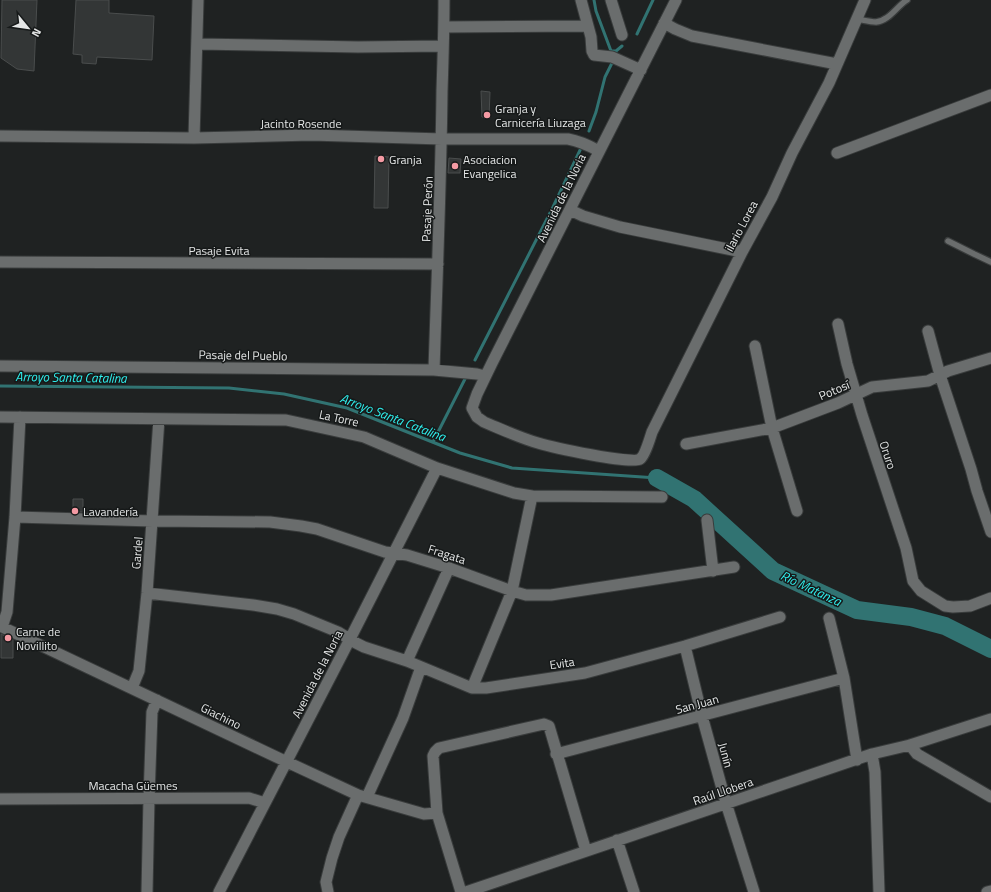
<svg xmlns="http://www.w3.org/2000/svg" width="991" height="892" font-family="'Titillium Web',sans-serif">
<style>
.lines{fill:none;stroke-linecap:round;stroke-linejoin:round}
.stream{stroke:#317372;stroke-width:3}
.river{stroke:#317372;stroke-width:18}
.building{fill:#333636;stroke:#4a4d4d}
.lane-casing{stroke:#393c3c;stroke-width:8}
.street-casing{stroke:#393c3c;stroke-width:13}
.lane{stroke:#6a6d6d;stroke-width:5.5}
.street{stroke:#6a6d6d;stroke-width:11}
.poi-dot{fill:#f49aa3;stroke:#161919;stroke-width:1.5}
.labels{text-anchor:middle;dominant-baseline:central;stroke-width:3;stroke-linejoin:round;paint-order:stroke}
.poi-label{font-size:12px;fill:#e4e6e6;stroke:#161919;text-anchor:start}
.street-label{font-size:12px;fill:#e4e6e6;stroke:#161919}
.water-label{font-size:13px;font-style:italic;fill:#2ff1ef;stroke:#161919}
</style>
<rect width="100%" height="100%" fill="#1f2222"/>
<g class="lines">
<path class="stream" d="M594 0 596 11 611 51H616L615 55
M637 34 653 0
M616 51 622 46
M589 131 596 112 605 77 612 63
M475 360 553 207 582 146
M0 386 229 388 284 394 347 408 460 453 512 468 657 478
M433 442 467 375"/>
<path class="river" d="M657 478 694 499 773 571 857 610 911 617 945 626 991 649"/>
</g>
<path class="building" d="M2 0H37L34 71 17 69 1 58Z
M76 0H109V13L154 16 152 60 97 57 96 64 82 63V55L73 54Z
M481 91 490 92 489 117H482Z
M375 156 389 157 388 208H374Z
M449 158 461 159 460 173H448Z
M73 499H83V512H73Z
M1 634 13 640V658H1Z"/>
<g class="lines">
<defs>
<path id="lane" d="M857 19C863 20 870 22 876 22 889 21 897 6 907 0
M948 241 974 254 991 262"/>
<path id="street" d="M581 0 591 37 592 51 594 55 612 57 641 70
M611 0 622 35
M676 0 492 363 477 394 472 408 477 417 484 422C501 429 520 438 538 443 551 447 632 465 640 459 645 456 650 438 652 432L742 252 772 197 792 153 829 83 865 0
M664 23 675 29 692 36 837 64
M444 27 588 26
M198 44 358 47 443 46
M0 136 194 138 311 135 442 139H568C580 141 588 145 599 151
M194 138 198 0
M837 153 991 95
M570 210 583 216 620 227 742 252
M0 262 438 264
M838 324 847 364 862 415 906 548 913 581 921 591 945 606 953 607 970 606 991 598
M928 331 940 375 971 469 977 491 991 532
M755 346 772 428 797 511
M0 366 434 370 477 374 485 376
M434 370C437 277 441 184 442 91 443 61 444 30 444 0
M0 417 286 420 364 437 437 468 514 493 532 496 662 497
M686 444 772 428 838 403 872 387 928 381 948 371 991 358
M15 517 153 521 270 522 301 526 317 529 385 552 407 555 449 568 512 591 526 595H551L734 567
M707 520 713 571
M147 593 253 605 277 609 294 614 338 632 356 643 364 647 407 661 472 688H486L585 673 685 646 780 617
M829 618 844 678 857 760
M0 626 287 762 358 795 424 814 437 813
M2 627 7 612 15 517 20 417
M685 646 702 716 726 803 754 892
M407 661 449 568
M132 688 139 671 147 593 159 419
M472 688 512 591 532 496
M910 745 917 754 991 797
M556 754 844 678
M872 754 875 772 879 892
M367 797 403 718 421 667
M0 799 249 798 265 803
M617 840 634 892
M147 892 149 798 152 712 157 700
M219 892 350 639 437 468
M328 892 326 882 332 858 339 837 358 795
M461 892 437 813 433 756 435 752 439 748 544 724 549 726 586 851
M466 892 872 754 910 745 991 719
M987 892 991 891"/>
</defs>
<use href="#lane" class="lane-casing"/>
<use href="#street" class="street-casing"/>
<use href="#lane" class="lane"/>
<use href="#street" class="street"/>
</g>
<g class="poi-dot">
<circle cx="487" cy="115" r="4"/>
<circle cx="381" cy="159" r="4"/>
<circle cx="455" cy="166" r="4"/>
<circle cx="75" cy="511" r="4"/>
<circle cx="8" cy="638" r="4"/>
</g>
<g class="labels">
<g class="poi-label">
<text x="495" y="108">Granja y<tspan x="495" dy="14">Carnicería Liuzaga</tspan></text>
<text x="389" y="159">Granja</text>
<text x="463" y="159">Asociacion<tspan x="463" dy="14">Evangelica</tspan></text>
<text x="83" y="511">Lavandería</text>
<text x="16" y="631">Carne de<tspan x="16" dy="14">Novillito</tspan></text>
</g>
<g class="street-label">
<text x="301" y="123">Jacinto Rosende</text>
<text transform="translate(561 198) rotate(-64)">Avenida de la Noria</text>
<text transform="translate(427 209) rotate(-88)">Pasaje Perón</text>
<text transform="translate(741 226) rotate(-62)">ilario Lorea</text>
<text x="219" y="250">Pasaje Evita</text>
<text transform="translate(243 355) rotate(1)">Pasaje del Pueblo</text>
<text transform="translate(834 390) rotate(-23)">Potosí</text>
<text transform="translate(339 418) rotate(12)">La Torre</text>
<text transform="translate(888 455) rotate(72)">Oruro</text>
<text transform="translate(137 553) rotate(-86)">Gardel</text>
<text transform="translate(447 554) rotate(18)">Fragata</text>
<text transform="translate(562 663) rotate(-8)">Evita</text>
<text transform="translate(317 674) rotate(-63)">Avenida de la Noria</text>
<text transform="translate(697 704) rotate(-15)">San Juan</text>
<text transform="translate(221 716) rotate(26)">Giachino</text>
<text transform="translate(726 755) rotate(75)">Junín</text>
<text x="133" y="785">Macacha Güemes</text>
<text transform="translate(723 791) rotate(-19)">Raúl Llobera</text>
</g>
<g class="water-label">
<text transform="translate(71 377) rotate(1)">Arroyo Santa Catalina</text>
<text transform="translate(393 417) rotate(21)">Arroyo Santa Catalina</text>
<text transform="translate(811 588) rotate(25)">Río Matanza</text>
</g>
</g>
<g transform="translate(28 28) rotate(119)" stroke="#161919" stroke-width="3" paint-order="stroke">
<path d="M0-3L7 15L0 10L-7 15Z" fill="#e4e6e6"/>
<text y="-6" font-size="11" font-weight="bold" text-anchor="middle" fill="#e4e6e6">N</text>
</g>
</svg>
